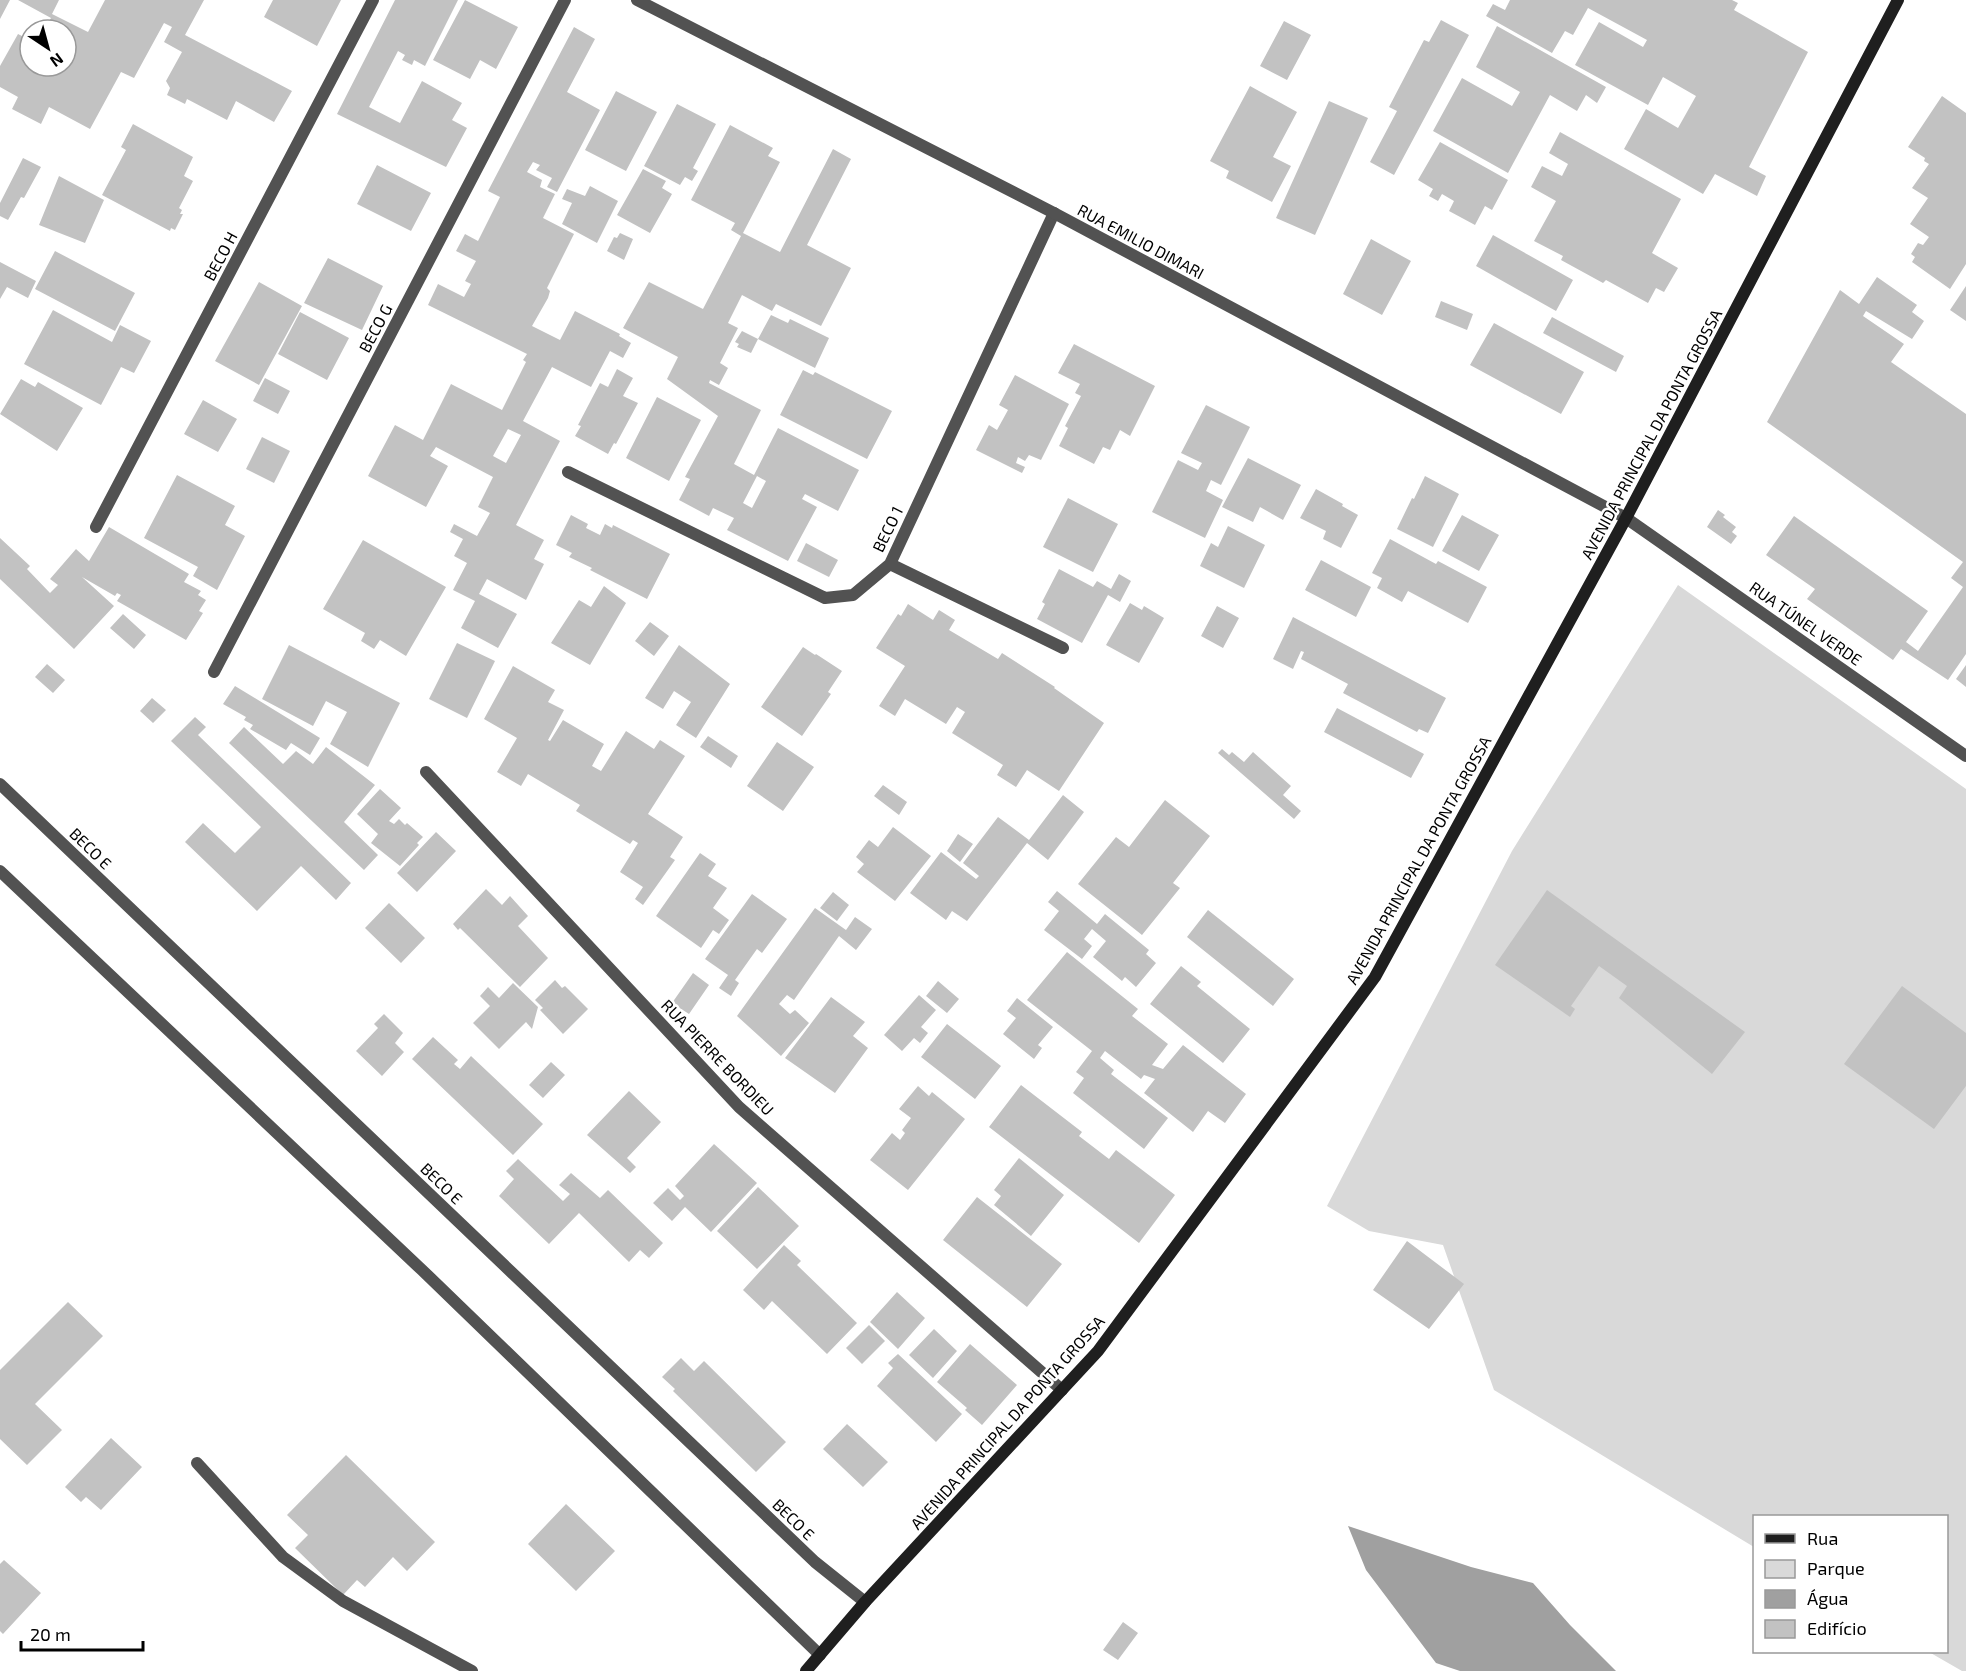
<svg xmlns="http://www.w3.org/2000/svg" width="1966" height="1671" font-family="'Exo 2',sans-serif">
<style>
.green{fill:#d9d9d9}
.water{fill:#a0a0a0}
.building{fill:#c2c2c2;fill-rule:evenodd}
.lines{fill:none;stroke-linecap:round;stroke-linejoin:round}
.service{stroke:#525252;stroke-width:12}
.minor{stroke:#525252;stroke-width:12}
.secondary{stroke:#1f1f1f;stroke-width:12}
.labels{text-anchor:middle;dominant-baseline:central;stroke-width:5;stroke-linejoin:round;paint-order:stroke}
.street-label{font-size:16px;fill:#000;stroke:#fff}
</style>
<rect width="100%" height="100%" fill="#fff"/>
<path class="green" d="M1678 585 1966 789V1671H1962L1929 1652H1946V1516H1754V1547L1494 1390 1443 1245 1369 1231 1327 1206 1512 851Z"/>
<path class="water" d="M1348 1526 1471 1567 1533 1583 1570 1625 1616 1671H1460L1436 1663 1366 1570Z"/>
<path class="building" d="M0 0H10L0 19Z
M18 0H59L52 14 88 32 105 0H204L185 35 292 91 274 122 236 101 227 120 187 99 185 104 167 95 170 88 166 81 182 52 164 42 172 27 164 23 134 78 121 72 90 129 49 107 41 124 12 109 18 97 0 87V66L18 34 30 40V66H66V30H44L51 18Z
M273 0H341L317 46 264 17Z
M395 0H458L425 66 414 60 412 65 402 60 405 55 398 51 369 107 400 123 422 81 462 103 452 120 467 128 446 167 337 114Z
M465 0 518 27 496 69 480 60 470 79 433 60Z
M1510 0H1732L1738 3 1734 10 1808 52 1749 167 1766 176 1757 196 1715 174 1703 194 1624 149 1646 109 1678 128 1696 96 1663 77 1648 105 1575 65 1599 22 1643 47 1647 40 1588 8 1573 35 1565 31 1552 53 1486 16 1493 4 1505 10Z
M1441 20 1469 35 1394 175 1370 162 1397 111 1389 107 1424 40 1429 42Z
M1284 21 1311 35 1287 80 1260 66Z
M1497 26 1606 87 1597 103 1586 95 1577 111 1550 95 1508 173 1433 131 1462 78 1512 106 1520 92 1476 67Z
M574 27 595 39 567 92 600 110 557 192 547 187 552 178 536 170 540 165 533 162 527 172 542 180 540 187 555 194 543 218 574 234 547 288 550 291 548 298 532 326 560 340 575 311 620 334 619 336 631 343 623 358 610 351 591 387 552 367 523 421 560 441 516 525 544 540 534 559 544 564 526 600 487 579 479 594 517 614 498 648 461 628 475 601 453 590 467 563 454 556 463 539 450 532 454 524 477 536 490 513 478 507 493 477 436 447 430 456 448 466 426 507 368 476 395 425 423 440 451 384 502 410 526 362 523 360 527 354 428 305 438 284 464 297 471 284 465 281 476 261 456 251 465 234 478 241 500 197 488 191ZM508 429 521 435 506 463 493 456Z
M1250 86 1297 112 1273 157 1291 166 1272 202 1226 178 1229 171 1210 161Z
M616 91 657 112 626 171 585 150Z
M1942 96 1966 113V264L1950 289 1912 262 1915 257 1911 254 1918 243 1923 245 1929 237 1910 224 1928 198 1912 188 1929 164 1924 161 1925 158 1908 147Z
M1329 101 1368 118 1315 235 1276 218Z
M677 104 716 124 693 168 698 171 692 181 685 177 680 185 644 166Z
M133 124 193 157 184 176 193 181 179 208 182 210 180 214H183L175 230 171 228 170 231 102 195 126 150 121 147Z
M730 125 773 148 768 156 780 162 743 233 780 252 833 149 851 159 807 245 851 268 821 326 776 304 772 311 742 295 728 323 738 328 720 363 728 368 719 385 710 380 709 383 761 410 734 464 754 475 778 428 859 470 838 511 805 494 802 499 817 507 788 561 727 530 734 518 713 508 709 516 679 500 690 479 685 477 718 416 667 379 678 357 623 328 649 282 703 309 741 236 731 230 735 223 691 200ZM757 476 766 481 752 508 743 503Z
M1560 132 1681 199 1652 253 1678 268 1664 292 1656 288 1648 303 1606 280 1603 283 1561 260 1563 256 1534 241 1556 201 1531 187 1542 166 1562 176 1568 164 1549 153Z
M1440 142 1508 180 1492 210 1485 206 1475 225 1449 211 1454 201 1442 194 1438 201 1429 196 1433 189 1418 180Z
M23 158 41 167 24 198 21 197 8 220 0 216V203Z
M377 165 431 193 411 231 357 204Z
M643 169 666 181 662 188 672 194 650 233 617 215Z
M59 176 104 200 85 243 39 225Z
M590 186 618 201 597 243 562 224 572 203 562 199 567 189 585 196Z
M620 233 633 239 624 260 607 251 614 237 617 238Z
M1493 235 1573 280 1556 311 1476 266Z
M1371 239 1411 261 1382 315 1343 294Z
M55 251 135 293 115 331 35 289Z
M328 258 383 286 362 330 304 303Z
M0 262 36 281 28 298 7 287 0 299Z
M1877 277 1917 305 1912 312 1924 321 1912 339 1866 311 1863 316 1904 344 1891 362 1966 414V654L1948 680 1901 649 1893 660 1807 599 1815 589 1766 555 1794 516 1928 611 1906 642 1918 651 1963 587 1951 578 1963 562 1767 422 1840 290 1859 304Z
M259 282 302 306 259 385 215 361Z
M1966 286V321L1950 310Z
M1441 301 1473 314 1467 330 1435 317Z
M53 310 112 342 120 325 151 341 134 373 121 367 101 405 24 364Z
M300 312 349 338 327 380 278 354Z
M771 315 788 323 790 319 829 338 815 368 758 339 751 353 737 347 739 344 735 342 742 331 758 339Z
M1552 317 1624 356 1616 372 1543 333Z
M1494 323 1584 372 1561 414 1470 365Z
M1074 344 1155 386 1130 436 1120 430 1110 450 1103 447 1094 464 1059 446 1068 428 1065 426 1081 396 1075 393 1080 384 1058 373Z
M617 369 633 378 623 396 638 403 616 444 614 443 608 454 575 436 581 426 578 425 600 383 608 387Z
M803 370 813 375 815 372 892 411 867 459 780 415Z
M1015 375 1069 404 1041 460 1029 455 1025 461 1018 457 1016 463 1025 467 1022 473 976 450 989 425 997 430 1008 410 999 405Z
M265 378 290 391 278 414 253 401Z
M21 379 35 387 38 382 83 408 57 451 0 414Z
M657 397 701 420 669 481 626 458Z
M203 400 237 419 218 452 184 434Z
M1206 405 1250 427 1221 485 1211 480 1206 491 1223 500 1205 538 1152 512 1178 460 1198 470 1202 463 1181 453Z
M262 437 290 451 274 483 246 469Z
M1248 458 1301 485 1283 520 1260 507 1253 522 1222 507Z
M177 475 235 506 225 525 245 536 217 590 193 576 198 567 144 538Z
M1425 476 1459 494 1433 547 1397 529 1412 498 1414 499Z
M1316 489 1343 504 1342 506 1358 515 1341 548 1323 539 1326 531 1300 518Z
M1068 498 1118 524 1093 572 1043 547Z
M1718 510 1725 515 1723 517 1736 527 1732 532 1737 536 1731 544 1707 527Z
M571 515 588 524 586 528 600 535 605 524 612 528 613 525 670 554 647 599 590 570 592 568 569 557 572 553 556 545Z
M1462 515 1499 535 1479 571 1442 551Z
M1228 526 1265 545 1244 588 1200 566 1211 543 1218 547Z
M109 527 189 574 184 582 201 591 198 595 206 600 199 611 203 613 186 640 117 601 121 595 117 593 115 596 82 577 114 606 74 649 0 579V538L30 566 27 569 50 593 58 585 50 579 76 549 89 561Z
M1390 539 1436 564 1438 561 1487 587 1468 623 1408 591 1402 602 1377 588 1382 578 1372 573Z
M363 540 446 587 406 656 380 640 374 649 361 641 365 633 323 609Z
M806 543 838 560 829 577 797 561Z
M1321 560 1371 587 1356 617 1305 590Z
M1059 569 1093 587 1097 581 1111 589 1119 574 1131 581 1120 602 1108 595 1082 643 1037 619 1045 604 1042 602Z
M604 586 626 603 590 665 551 643 579 600 591 607Z
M1130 603 1142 610 1144 606 1164 618 1139 663 1106 645Z
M908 604 933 620 939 610 955 620 949 630 998 659 1002 653 1055 687 1054 688 1104 723 1059 791 1027 770 1016 787 997 775 1003 765 952 733 965 712 957 707 946 724 905 699 895 716 879 706 905 666 876 648 898 614 901 616Z
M1217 606 1239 618 1223 648 1201 636Z
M123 614 146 635 134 649 110 628Z
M1293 617 1446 698 1428 733 1419 729 1417 732 1343 693 1348 684 1301 659 1304 652 1301 651 1293 669 1273 659Z
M650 622 669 636 654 656 635 641Z
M457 643 495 661 467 718 429 699Z
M289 645 400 703 368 767 330 744 347 712 326 701 313 726 262 699Z
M679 645 730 684 696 738 676 725 691 702 674 691 663 709 645 698Z
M803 647 815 655 816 654 842 671 828 692 831 694 802 736 761 707Z
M47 664 65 680 53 693 35 677Z
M1966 665V687L1956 679Z
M513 666 555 690 548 702 564 710 548 740 550 741 563 720 604 744 592 766 601 771 626 731 654 749 660 740 685 756 648 814 683 837 670 857 675 860 643 905 635 899 643 887 620 872 638 843 633 840 630 844 576 811 580 805 528 774 521 786 497 772 517 738 484 719Z
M235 686 320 738 310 755 291 743 286 750 250 729 253 725 244 720 246 717 223 704Z
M152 698 166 710 153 723 140 711Z
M1337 708 1424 754 1411 778 1324 732Z
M195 717 206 727 198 735 351 883 336 900 301 866 257 911 185 842 203 823 235 853 261 827 171 741Z
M244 727 283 764 296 751 313 764 326 747 375 785 344 822 378 855 364 870 229 743Z
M708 736 738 756 731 768 700 747Z
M777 742 814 767 783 811 747 786Z
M1222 749 1229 755 1232 752 1244 762 1253 752 1291 786 1283 795 1301 811 1294 819 1218 753Z
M883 785 907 802 899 815 874 796Z
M380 789 401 808 389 821 394 824 399 819 405 825 407 823 423 837 417 843 419 845 400 866 371 843 378 834 357 814Z
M1063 795 1084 812 1048 860 1027 843 967 921 952 911 946 920 910 893 941 852 976 879 979 876 963 863 998 817 1029 840Z
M1165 800 1210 836 1173 883 1180 888 1142 935 1078 884 1116 837 1129 847Z
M893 827 931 856 895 901 857 872 864 864 856 857 869 840 878 847Z
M436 832 456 851 417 892 397 873Z
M958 834 973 844 960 862 947 851Z
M700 853 716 864 708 876 727 888 713 908 729 920 719 934 713 930 701 948 656 916Z
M486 889 502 905 510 896 528 916 518 926 548 958 520 987 460 928 458 930 453 924Z
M1547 890 1745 1032 1712 1074 1619 998 1627 986 1599 966 1571 1006 1575 1009 1570 1017 1495 965Z
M1057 891 1097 924 1105 914 1149 950 1146 954 1156 963 1136 987 1125 977 1122 981 1093 957 1106 941 1092 929 1084 939 1092 946 1082 959 1044 930 1059 911 1048 902Z
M833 892 849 905 837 921 820 908Z
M752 894 787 919 762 953 757 949 735 980 739 983 731 996 719 988 728 975 705 959Z
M389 903 425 938 401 963 365 928Z
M815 908 846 930 855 917 872 929 856 950 839 936 794 1000 787 995 779 1004 790 1014 795 1010 809 1023 781 1056 737 1016Z
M1208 910 1294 979 1273 1006 1187 937Z
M1067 952 1138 1009 1132 1016 1168 1044 1152 1065 1163 1069 1183 1045 1246 1094 1225 1123 1208 1111 1193 1132 1144 1093 1155 1079 1144 1075 1141 1079 1105 1051 1100 1058 1114 1070 1111 1074 1168 1118 1144 1149 1073 1093 1084 1078 1076 1072 1092 1051 1027 1000Z
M1181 966 1201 982 1197 986 1250 1029 1223 1063 1150 1004Z
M693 973 709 985 689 1014 672 1003Z
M555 980 562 988 565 986 588 1009 563 1034 540 1010 543 1008 535 1000Z
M938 981 959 999 947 1013 926 996Z
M513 983 538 1007 532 1029 526 1022 499 1049 473 1023 490 1006 480 996 488 987 499 998Z
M1902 986 1966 1033V1086L1934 1129 1844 1064Z
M919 995 936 1010 921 1027 928 1033 920 1043 914 1038 902 1051 884 1035Z
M831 997 865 1022 853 1036 868 1048 835 1093 785 1058Z
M1017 998 1053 1027 1038 1045 1042 1048 1034 1059 1003 1034 1016 1018 1007 1011Z
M384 1014 403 1033 395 1043 404 1052 382 1076 356 1051 378 1028 374 1024Z
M947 1024 1001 1066 975 1099 921 1057Z
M433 1037 458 1060 454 1064 460 1069 471 1056 543 1124 513 1155 412 1059Z
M551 1062 565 1075 543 1098 529 1085Z
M1021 1085 1082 1132 1079 1136 1109 1159 1116 1150 1175 1195 1139 1243 989 1127Z
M918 1086 929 1096 932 1092 965 1119 908 1190 870 1160 892 1133 900 1140 905 1133 902 1130 911 1118 899 1109Z
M629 1091 661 1122 627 1158 636 1167 630 1173 587 1135Z
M714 1144 757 1183 711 1232 685 1207 672 1221 653 1203 668 1188 680 1200 684 1196 675 1186Z
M1019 1158 1064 1195 1031 1236 994 1205 1001 1196 994 1190Z
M518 1159 563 1201 570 1194 559 1185 571 1173 600 1198 608 1190 663 1243 649 1258 640 1250 629 1262 579 1213 549 1244 499 1196 514 1179 506 1171Z
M758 1187 799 1226 757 1269 717 1231Z
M977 1197 1062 1264 1027 1307 943 1240Z
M1407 1241 1464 1284 1429 1329 1373 1290Z
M784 1245 801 1261 797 1265 857 1323 827 1354 772 1301 764 1310 743 1290Z
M897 1292 925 1318 898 1349 870 1322Z
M68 1302 103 1336 35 1404 62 1430 27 1465 0 1439V1370Z
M869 1325 885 1341 862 1364 846 1348Z
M934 1329 957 1351 933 1378 909 1355Z
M970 1344 1017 1385 982 1425 965 1410 967 1408 937 1382Z
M898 1354 962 1414 936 1442 877 1386 893 1368 888 1363Z
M681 1358 694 1371 704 1361 786 1442 756 1472 673 1391 675 1389 662 1377Z
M847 1424 888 1462 863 1487 823 1449Z
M111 1438 142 1467 101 1510 86 1497 81 1502 65 1487Z
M346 1455 435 1542 407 1571 393 1557 365 1587 357 1580 343 1595 295 1548 308 1535 287 1515Z
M566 1504 615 1551 576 1591 528 1544Z
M4 1560 41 1593 3 1634 0 1631V1564Z
M1123 1622 1138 1633 1118 1660 1103 1650Z"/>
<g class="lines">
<path class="service" d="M568 472 825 598 853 595 890 564 1054 213
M890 564 1063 648
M426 772 739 1107 1062 1390
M197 1463 283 1557 343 1601 472 1671"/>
<path class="minor" d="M637 0 1054 213 1626 518 1966 756
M96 527 373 0
M214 672 565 0
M0 784 815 1562 865 1602
M0 871 422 1270 820 1655"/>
<path class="secondary" d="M806 1671 865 1602 1098 1351 1375 977 1626 518 1898 0"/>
</g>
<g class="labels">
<g class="street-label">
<text transform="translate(1141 241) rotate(28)">RUA EMILIO DIMARI</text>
<text transform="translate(220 256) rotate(-62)">BECO H</text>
<text transform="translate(375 328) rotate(-62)">BECO G</text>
<text transform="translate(1651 434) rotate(-62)">AVENIDA PRINCIPAL DA PONTA GROSSA</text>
<text transform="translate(887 529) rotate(-64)">BECO 1</text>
<text transform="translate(1806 623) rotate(35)">RUA TÚNEL VERDE</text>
<text transform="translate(91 848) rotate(44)">BECO E</text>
<text transform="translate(1418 860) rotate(-61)">AVENIDA PRINCIPAL DA PONTA GROSSA</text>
<text transform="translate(718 1057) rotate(46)">RUA PIERRE BORDIEU</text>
<text transform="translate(442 1183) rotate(44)">BECO E</text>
<text transform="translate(1007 1422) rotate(-48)">AVENIDA PRINCIPAL DA PONTA GROSSA</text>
<text transform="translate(794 1519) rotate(44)">BECO E</text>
</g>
</g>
<rect x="1753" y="1515" width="195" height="138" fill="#ffffff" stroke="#999999" stroke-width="1.5"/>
<rect x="1765" y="1534" width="30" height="9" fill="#1f1f1f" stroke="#999999" stroke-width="1.5"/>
<text x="1807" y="1545" font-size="18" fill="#000000">Rua</text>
<rect x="1765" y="1560" width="30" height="18" fill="#d9d9d9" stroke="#999999" stroke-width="1.5"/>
<text x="1807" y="1575" font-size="18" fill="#000000">Parque</text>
<rect x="1765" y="1590" width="30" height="18" fill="#a0a0a0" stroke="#999999" stroke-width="1.5"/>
<text x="1807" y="1605" font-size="18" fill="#000000">Água</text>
<rect x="1765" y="1620" width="30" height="18" fill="#c2c2c2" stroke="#999999" stroke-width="1.5"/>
<text x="1807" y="1635" font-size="18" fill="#000000">Edifício</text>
<g transform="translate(48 48) rotate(144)"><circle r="28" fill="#ffffff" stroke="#999999" stroke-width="1.5"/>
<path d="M0-4.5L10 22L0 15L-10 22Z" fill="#000000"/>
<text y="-9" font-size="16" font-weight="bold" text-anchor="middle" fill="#000000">N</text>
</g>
<path d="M21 1641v9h122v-9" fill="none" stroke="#000000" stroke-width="3"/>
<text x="30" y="1641" font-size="18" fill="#000000" stroke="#ffffff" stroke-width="4.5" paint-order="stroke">20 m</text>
</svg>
